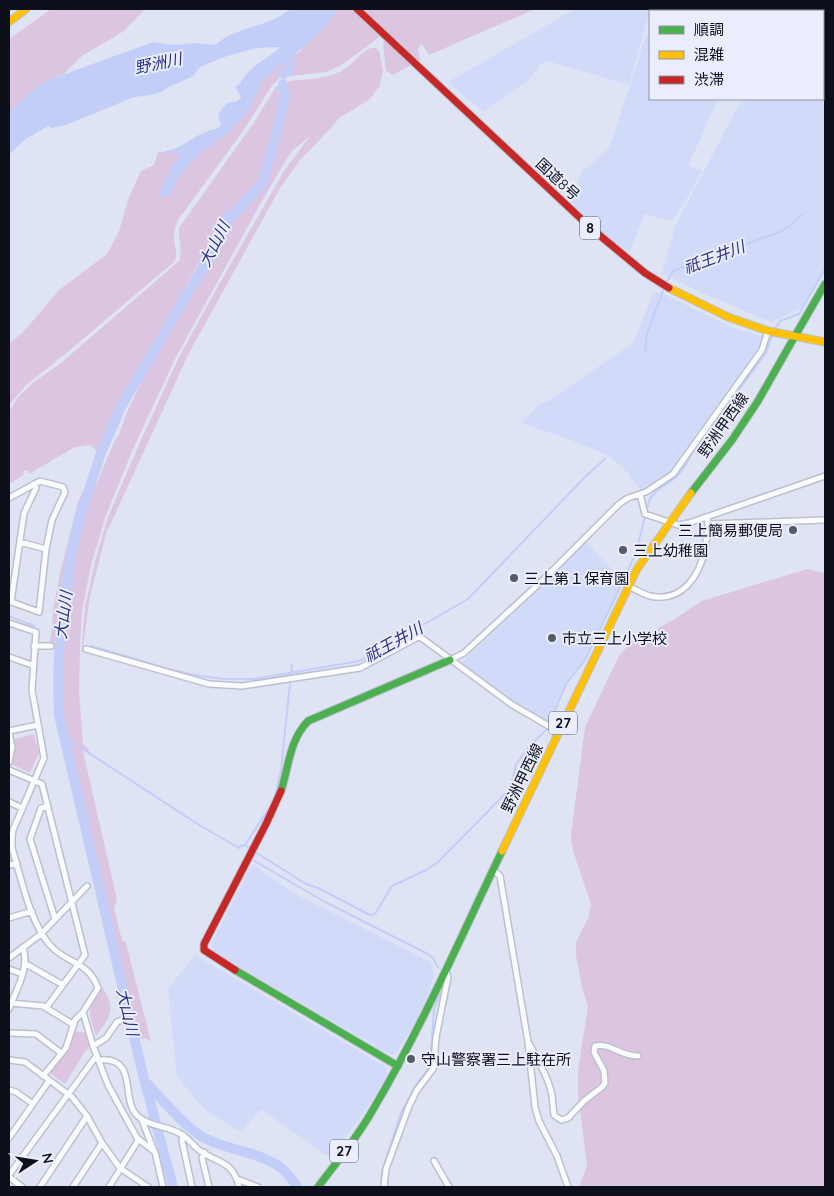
<svg xmlns="http://www.w3.org/2000/svg" width="834" height="1196" font-family="Quicksand,'Noto Sans JP',sans-serif">
<style>
.built{fill:#d2daf9}
.green{fill:#dcc5e0}
.water{fill:#c2cef8}
.lines{fill:none;stroke-linecap:round;stroke-linejoin:round}
.stream{stroke:#c2cef8;stroke-width:2}
.river{stroke:#c2cef8;stroke-width:10}
.street-casing{stroke:#bcc0cd;stroke-width:8}
.fast-casing{stroke:#bcc0cd;stroke-width:9}
.slow-casing{stroke:#bcc0cd;stroke-width:9}
.jam-casing{stroke:#bcc0cd;stroke-width:9}
.street{stroke:#fafbfd;stroke-width:5}
.fast{stroke:#4caf50;stroke-width:7}
.slow{stroke:#ffc107;stroke-width:7}
.jam{stroke:#c62828;stroke-width:7}
.poi-dot{fill:#565a67;stroke:#e9edfc;stroke-width:2}
.labels{text-anchor:middle;dominant-baseline:central;stroke-width:4;stroke-linejoin:round;paint-order:stroke}
.shield{fill:#e9edfc;stroke:#4f525e;stroke-width:1}
.shield-label{font-size:14px;font-weight:bold;fill:#0d0f1b}
.street-label{font-size:15px;fill:#0d0f1b;stroke:#e9edfc}
.poi-label{font-size:15px;fill:#0d0f1b;stroke:#e9edfc;text-anchor:start}
.water-label{font-size:16px;font-style:italic;fill:#2b337e;stroke:#e9edfc}
</style>
<rect width="100%" height="100%" fill="#dfe4f4"/>
<path class="built" d="M575 9H652L650 10 629 85 548 61 541 64 527 81 483 112 448 82Z
M646 35 650 36V99H718L688 166 702 170 689 195 672 221 644 214 630 251 620 247 571 203 581 173 610 147Z
M823 39 825 40V268L803 307 771 322 709 296 662 274 675 226 742 99H823Z
M657 291 734 328 764 337 759 351 691 444 676 469 666 478 642 492 629 474 610 457 579 443 522 423 539 405 550 400 633 343 653 294Z
M585 541 624 582 586 659 565 683 548 723 515 704 463 668 462 662 546 583Z
M252 864 295 894 431 962 434 977 421 1012 397 1053 391 1055 214 952 211 944Z
M195 955 386 1067 387 1076 369 1105 347 1135 327 1156 261 1109 241 1132 206 1111 177 1077 168 988Z"/>
<path class="green" d="M51 9H145L124 31 83 55 64 74 46 81 31 92 9 113V48L11 46 9 43V39Z
M337 9H535L429 55 422 44 418 48 420 60 393 75 386 71 383 44 389 30 343 64 327 72 281 77 273 84 243 131 178 220C176 226 174 231 174 237 174 246 179 254 174 262L64 355 26 385 9 405V344L26 329 59 290 107 254 119 231 129 197 141 171 154 165 158 152 179 153 181 156 173 164 159 194 169 196 182 172 199 154 231 130 234 123 252 104 263 79 286 60 288 68 281 74H288L290 59 299 52 334 14Z
M371 48H376L379 51 383 70 380 85 369 100 340 117 332 127 300 160 280 188 188 355 106 534 90 596 83 647 82 645 85 607 96 558 108 517 138 447 179 357 217 288 284 171 310 136 291 152 263 199 176 357 133 449 106 515 91 565 82 610 80 646 79 693 83 744 90 751H83L117 900 114 909 122 940 126 943 151 1042 146 1038 141 1039 126 1012 74 798 62 741 57 664 59 622 66 577 80 523 115 440 119 435 127 412 170 322 237 196 153 344 83 500 71 542 60 595 54 645 50 644 54 606 60 573 78 502 98 458 97 451 90 445 75 447 29 474 27 470 23 471 24 475 9 484V412L18 397 34 382 61 363 179 261C183 250 178 239 179 228L257 118 275 88 280 84 278 92 280 95 287 93V83L289 81C307 79 331 79 346 68 355 61 361 52 371 48Z
M807 569 825 573V1187H579L587 1166 578 1094V1071L588 1006 582 987 576 956V942L589 916 591 904 573 851 571 835 585 727 618 658 628 645 673 620 702 601Z
M34 734 39 753 30 773 11 764 15 739Z
M102 987C117 1009 110 1017 96 1036 88 1012 86 1008 102 987Z
M75 1031 86 1033 89 1049 86 1050 65 1084 51 1074 50 1069 64 1053Z"/>
<path class="water" d="M290 9H337L328 24 290 59 288 74 285 73 288 64 286 61 263 79 252 104 241 120 236 124 234 123 232 130 199 154 182 172 169 196 160 197 159 194 173 164 181 155 179 153H165V151C180 149 192 137 206 132 212 129 217 130 221 125L218 114 227 103 237 101 241 98 236 87 237 85 240 84C248 67 267 59 281 47L256 48 224 57 200 67 193 76 176 84 172 85 161 92 151 95 134 97 66 125 52 128 48 126 24 140 9 155V113L31 92 46 81 153 42 174 45 196 43 215 45C238 25 266 29 290 9Z"/>
<g class="lines">
<path class="stream" d="M666 283 671 274 675 270 782 231 788 227 803 214
M775 329 780 321 799 314 825 269
M645 352 647 334 664 288
M9 616 34 626
M91 646 172 670 200 676 225 679H254L360 661 468 599 585 477 605 459
M63 736 196 823 239 848
M245 845 251 849
M238 847 245 845 274 800 281 770 292 665
M255 852 306 884 318 888 370 915 375 914 392 886 426 870 437 863 511 788 516 764 528 748 547 729 566 684 585 660 625 577 636 552 649 501C654 489 666 486 676 477 683 471 688 461 692 453L766 353 772 336
M253 860 325 902 426 953 433 958 438 967
M381 1187 382 1171 401 1113 416 1085 430 1066 434 1009 440 995"/>
<path class="river" d="M283 74C284 73 287 71 289 69 292 65 287 56 290 50
M145 1082C163 1099 178 1120 198 1134 222 1150 255 1150 280 1167 286 1172 293 1180 297 1187
M173 1187 143 1075 59 715 58 678 60 639 71 554 79 520 101 453 121 407 219 240 228 216 233 215 263 182 278 127 284 98 283 84"/>
<defs>
<path id="street" d="M640 494 645 514 678 525 689 523 825 476
M9 498 40 481 63 487 65 492 52 520 46 549 39 612 9 601
M709 524 825 520
M20 542 46 549
M628 586C635 589 643 594 650 596 682 603 700 576 705 548 706 538 710 527 707 517
M11 602 24 513 36 488 34 484
M9 623 36 632 32 690 44 758 13 830 12 837V848C21 877 30 923 50 945 66 964 88 960 98 988L83 1012 93 1046 108 1085 137 1138 155 1152 163 1187
M34 646H51
M86 649 209 684 242 686 360 668 418 637 423 639 511 704 559 732
M9 657 32 665
M450 660 464 653 544 579 619 504 628 498 646 492 673 474 762 350 768 331
M9 731 38 725
M9 733 12 747 9 762
M9 770 42 784 85 955 46 1008
M9 802 22 808
M48 806 41 808 30 839 55 919
M9 865 17 863
M493 870 500 876 528 1042 535 1107 539 1121 557 1156 568 1187
M9 918 32 911
M9 958 41 934 87 886
M26 964 63 985
M9 969 22 974
M11 1003 43 1006 74 1025
M9 1009C16 990 30 968 23 947
M9 1033 36 1034 61 1053
M530 1045C538 1061 549 1078 552 1096 553 1102 553 1109 554 1115L561 1120 568 1118 584 1101 602 1087 605 1083 604 1071 594 1052 595 1046C612 1043 619 1056 638 1056
M93 1046 106 1038 117 1022 122 1020
M9 1060 25 1062 72 1097 87 1116 102 1143 120 1168 148 1187
M99 1060C141 1056 118 1103 140 1118 152 1127 167 1126 179 1133 188 1137 192 1145 199 1150 218 1164 233 1160 239 1187
M43 1076 66 1048 75 1020 83 1012
M9 1090 16 1092 33 1104
M142 1120 154 1151
M183 1135 182 1141 192 1187
M9 1138 49 1081
M204 1152 202 1158 209 1187
M434 1161 449 1187
M9 1175 97 1055
M9 1177 22 1187
M237 1179 258 1187
M40 1187 87 1116
M73 1187 102 1143
M109 1187 139 1139
M384 1187 386 1169 409 1106 417 1090 433 1069 434 1064 436 1037 448 977 446 970"/>
<path id="fast" d="M795 336 825 284
M691 493 732 440 758 401 795 336
M281 791C289 766 289 741 308 721L450 660
M235 970 398 1066
M318 1187C336 1163 356 1139 371 1113 421 1029 460 939 502 851"/>
<path id="slow" d="M9 22 26 9
M669 288 728 317 768 331 825 342
M502 851 637 569 691 493"/>
<path id="jam" d="M357 9 592 229 645 273 669 288
M235 970 204 950V944L266 824 281 791"/>
</defs>
<use href="#street" class="street-casing"/>
<use href="#fast" class="fast-casing"/>
<use href="#slow" class="slow-casing"/>
<use href="#jam" class="jam-casing"/>
<use href="#street" class="street"/>
<use href="#fast" class="fast"/>
<use href="#slow" class="slow"/>
<use href="#jam" class="jam"/>
</g>
<g class="poi-dot">
<circle cx="793" cy="530" r="5"/>
<circle cx="623" cy="550" r="5"/>
<circle cx="514" cy="578" r="5"/>
<circle cx="552" cy="638" r="5"/>
<circle cx="411" cy="1059" r="5"/>
</g>
<g class="labels">
<g class="shield">
<rect x="580" y="216.5" width="20" height="23" rx="4"/>
<rect x="549" y="711.5" width="28" height="23" rx="4"/>
<rect x="330" y="1139.5" width="28" height="23" rx="4"/>
</g>
<g class="shield-label">
<text x="590" y="228">8</text>
<text x="563" y="723">27</text>
<text x="344" y="1151">27</text>
</g>
<g class="street-label">
<text transform="translate(558 179) rotate(43)">国道8号</text>
<text transform="translate(723 425) rotate(-55)">野洲甲西線</text>
<text transform="translate(522 778) rotate(-64)">野洲甲西線</text>
</g>
<g class="poi-label">
<text x="783" y="530" text-anchor="end">三上簡易郵便局</text>
<text x="633" y="550">三上幼稚園</text>
<text x="524" y="578">三上第１保育園</text>
<text x="562" y="638">市立三上小学校</text>
<text x="421" y="1059">守山警察署三上駐在所</text>
</g>
<g class="water-label">
<text transform="translate(158 63) rotate(-12)">野洲川</text>
<text transform="translate(214 244) rotate(-63)">大山川</text>
<text transform="translate(714 257) rotate(-21)">祇王井川</text>
<text transform="translate(63 615) rotate(-83)">大山川</text>
<text transform="translate(393 642) rotate(-29)">祇王井川</text>
<text transform="translate(128 1012) rotate(77)">大山川</text>
</g>
</g>
<rect width="834" height="1196" fill="none" stroke="#0d0f1b" stroke-width="20"/>
<rect x="649" y="10" width="175" height="90" fill="#e9edfc" stroke="#9194a2"/>
<rect x="659" y="26" width="25" height="8" fill="#4caf50" stroke="#9194a2"/>
<text x="694" y="35" font-size="15" fill="#0d0f1b">順調</text>
<rect x="659" y="51" width="25" height="8" fill="#ffc107" stroke="#9194a2"/>
<text x="694" y="60" font-size="15" fill="#0d0f1b">混雑</text>
<rect x="659" y="76" width="25" height="8" fill="#c62828" stroke="#9194a2"/>
<text x="694" y="85" font-size="15" fill="#0d0f1b">渋滞</text>
<g transform="translate(35 1161) rotate(78)" stroke="#e9edfc" stroke-width="4" paint-order="stroke">
<path d="M0-4L9 19L0 12L-9 19Z" fill="#0d0f1b"/>
<text y="-8" font-size="14" font-weight="bold" text-anchor="middle" fill="#0d0f1b">N</text>
</g>
</svg>
